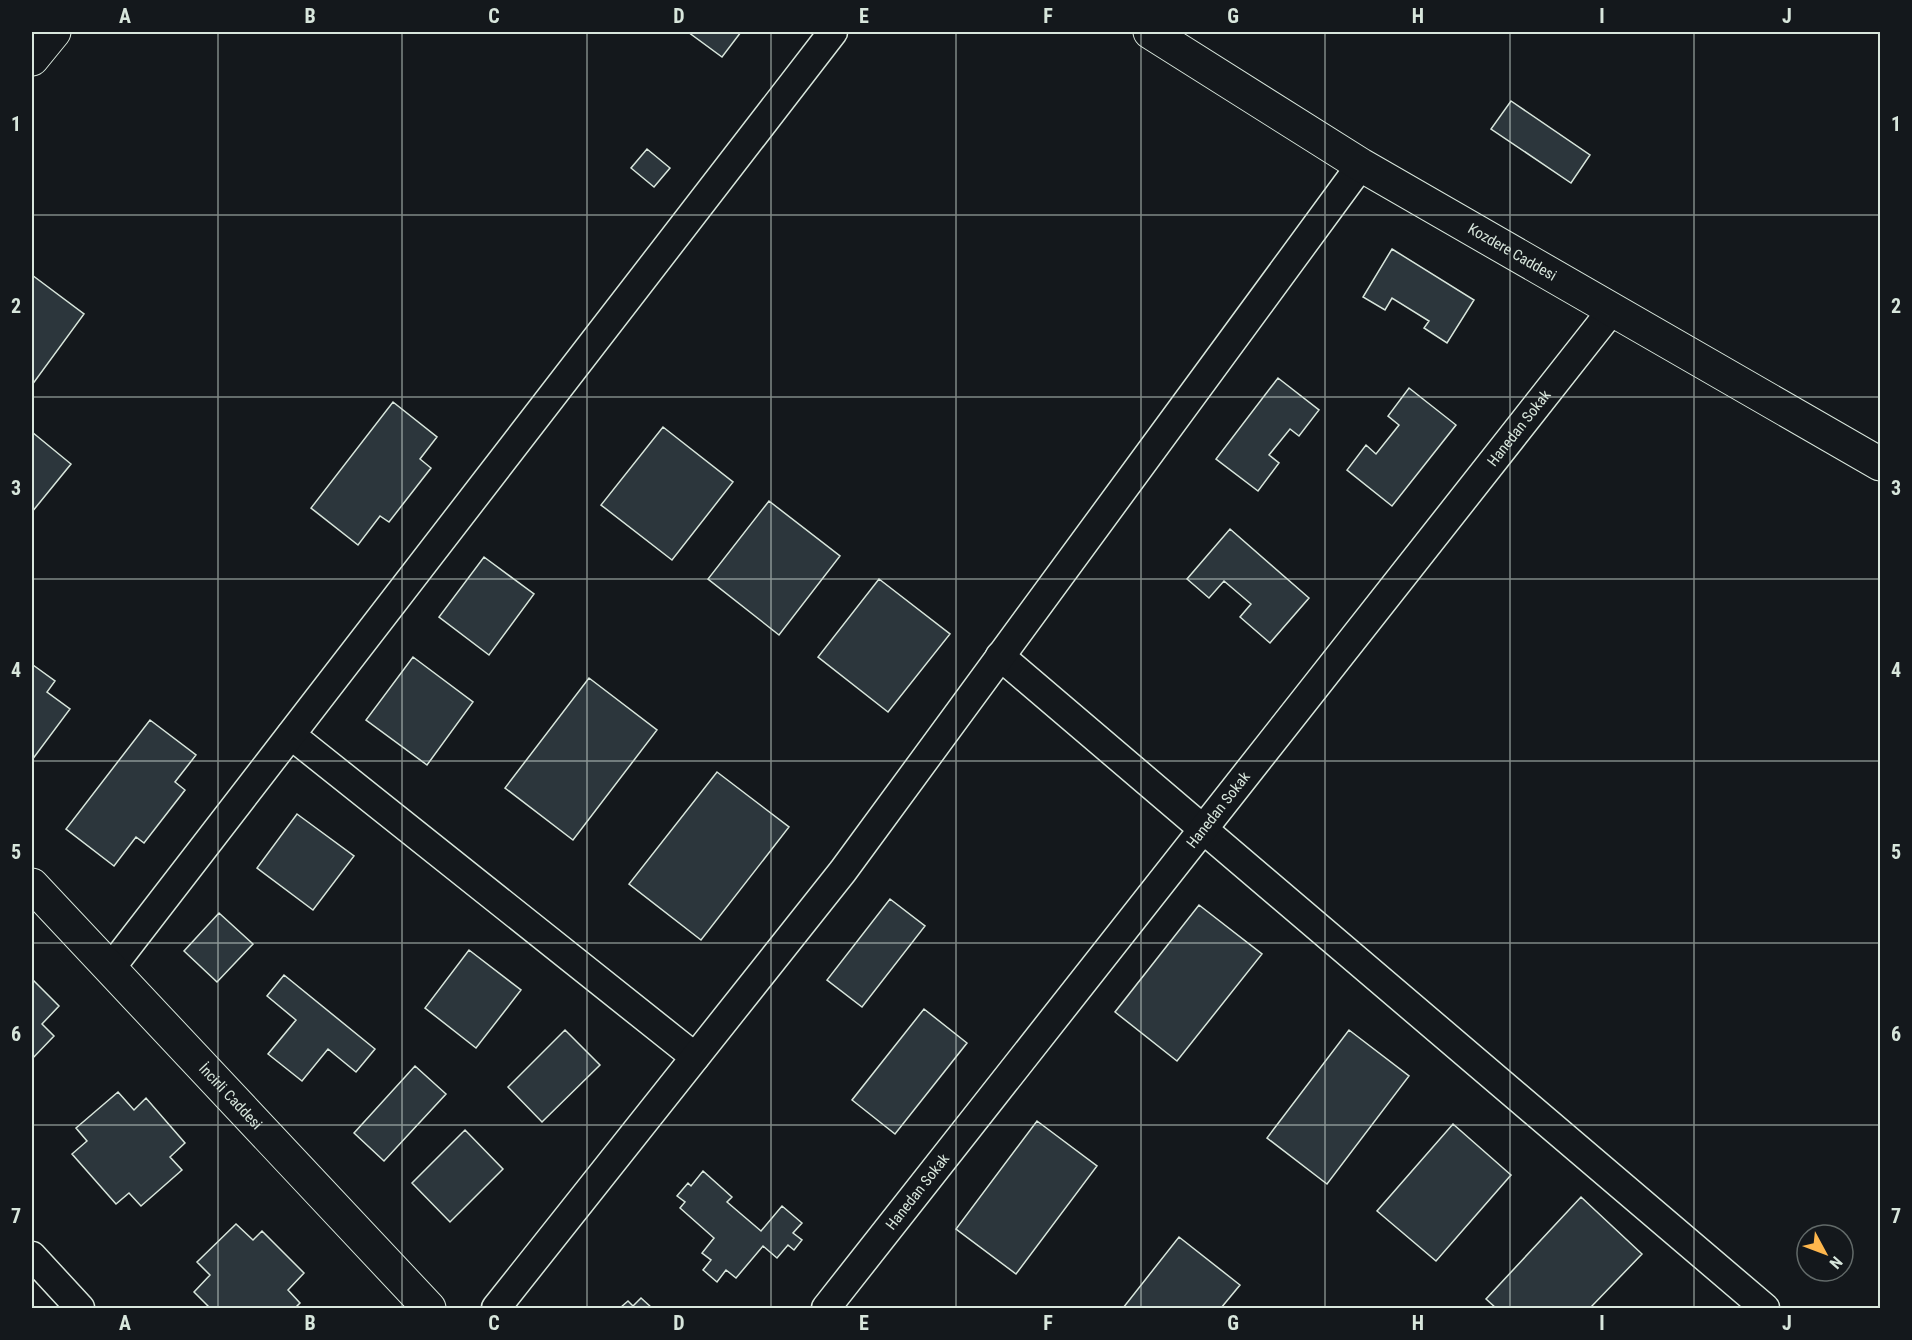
<svg xmlns="http://www.w3.org/2000/svg" width="1912" height="1340" font-family="'Roboto Condensed',sans-serif">
<style>
.building{fill:#2c363c;stroke:#d8e6dc;stroke-width:1.5}
.lines{fill:none;stroke-linecap:round;stroke-linejoin:round}
.street-casing{stroke:#d8e6dc;stroke-width:31}
.secondary-casing{stroke:#d8e6dc;stroke-width:35}
.street{stroke:#14181c;stroke-width:28}
.secondary{stroke:#14181c;stroke-width:33}
.grid{fill:none;stroke:#d8e6dc;stroke-width:1.5;stroke-opacity:0.55}
.labels{text-anchor:middle;dominant-baseline:central;stroke-width:4.5;stroke-linejoin:round;paint-order:stroke}
.street-label{font-size:15px;fill:#d8e6dc;stroke:#14181c}
.neatline{fill:none;stroke:#d8e6dc;stroke-width:2}
.grid-label{font-size:20px;text-anchor:middle;font-weight:bold;fill:#d8e6dc}
</style>
<rect width="100%" height="100%" fill="#14181c"/>
<path class="building" d="M688 32H741L722 57Z
M1511 101 1590 155 1571 183 1491 129Z
M647 149 670 168 654 187 631 168Z
M1392 249 1474 300 1447 343 1424 328 1429 321 1392 298 1385 310 1363 297Z
M32 275 84 314 32 385Z
M1278 378 1319 410 1299 436 1290 429 1269 455 1279 463 1258 491 1216 459Z
M1409 388 1456 425 1392 506 1347 470 1366 445 1376 454 1399 425 1388 416Z
M393 402 437 437 420 459 431 468 389 522 380 516 358 545 311 508Z
M663 427 733 482 672 560 601 505Z
M32 432 71 464 32 512Z
M769 501 840 556 779 635 708 579Z
M1230 529 1309 598 1270 643 1240 617 1251 604 1224 581 1209 598 1187 579Z
M484 557 534 594 489 655 439 617Z
M879 579 950 634 888 712 818 657Z
M413 657 473 702 427 765 366 720Z
M33 665 55 681 47 692 70 709 32 760V667Z
M589 678 657 730 573 840 505 788Z
M150 720 196 755 175 782 185 790 144 843 136 837 114 866 66 829Z
M717 772 789 827 701 940 629 884Z
M297 814 354 856 313 910 257 868Z
M890 899 925 926 862 1007 827 980Z
M1199 905 1262 954 1177 1061 1115 1012Z
M219 913 253 944 217 982 184 951Z
M469 950 521 990 476 1048 425 1008Z
M284 975 375 1049 356 1072 328 1049 302 1081 268 1054 296 1020 267 996Z
M32 979 59 1006 42 1024 54 1036 32 1059Z
M924 1009 967 1043 895 1134 852 1100Z
M565 1030 600 1065 542 1122 508 1087Z
M1349 1030 1409 1076 1327 1184 1267 1138Z
M415 1066 446 1094 384 1161 354 1133Z
M118 1092 134 1110 146 1098 185 1143 170 1157 182 1170 141 1206 129 1193 116 1204 72 1154 87 1141 76 1128Z
M1037 1121 1097 1166 1016 1274 956 1229Z
M1453 1124 1511 1175 1436 1261 1377 1211Z
M465 1130 503 1169 450 1222 412 1183Z
M703 1171 732 1197 727 1202 761 1231 782 1206 802 1223 793 1233 802 1240 794 1250 788 1245 777 1258 763 1246 736 1278 726 1270 717 1282 703 1270 711 1260 702 1253 714 1238 680 1208 685 1202 677 1196 688 1183 691 1186Z
M1581 1197 1642 1254 1590 1308H1496L1486 1299Z
M236 1224 253 1240 262 1231 304 1273 288 1290 300 1303 295 1308H210L194 1292 210 1275 197 1262Z
M1179 1237 1240 1285 1221 1308H1123Z
M641 1298 652 1308H620L628 1301 633 1306Z"/>
<g class="lines">
<defs>
<g id="street">
<path d="M1000 656 1765 1308"/>
<path d="M291 735 695 1057"/>
<path d="M110 969 833 32"/>
<path d="M32 1256 80 1308"/>
<path d="M496 1308 843 871 1361 165"/>
<path id="s1" d="M826 1308 1612 310"/>
</g>
<g id="secondary">
<path id="s2" d="M1150 32 1361 165 1880 464"/>
<path d="M32 59 54 32"/>
<path id="s3" d="M32 885 429 1308"/>
</g>
</defs>
<use href="#street" class="street-casing"/>
<use href="#secondary" class="secondary-casing"/>
<use href="#street" class="street"/>
<use href="#secondary" class="secondary"/>
</g>
<path class="grid" d="M218 32V1308M402 32V1308M587 32V1308M771 32V1308M956 32V1308M1141 32V1308M1325 32V1308M1510 32V1308M1694 32V1308M32 215H1880M32 397H1880M32 579H1880M32 761H1880M32 943H1880M32 1125H1880"/>
<g class="labels">
<g class="street-label">
<text stroke="none"><textPath href="#s2" startOffset="424">Kozdere Caddesi</textPath></text>
<text stroke="none"><textPath href="#s1" startOffset="1120">Hanedan Sokak</textPath></text>
<text stroke="none"><textPath href="#s1" startOffset="634">Hanedan Sokak</textPath></text>
<text stroke="none"><textPath href="#s3" startOffset="290">İncirli Caddesi</textPath></text>
<text stroke="none"><textPath href="#s1" startOffset="148">Hanedan Sokak</textPath></text>
</g>
</g>
<rect width="1912" height="1340" fill="none" stroke="#14181c" stroke-width="66"/>
<g transform="translate(1825 1253) rotate(131)"><circle r="28" fill="#14181c" stroke="#626a69" stroke-width="1.5"/>
<path d="M0-4.5L10 22L0 15L-10 22Z" fill="#ffb74d"/>
<text y="-9" font-size="16" font-weight="bold" text-anchor="middle" fill="#d8e6dc">N</text>
</g>
<rect x="33" y="33" width="1846" height="1274" class="neatline"/>
<g class="grid-label">
<text x="125" y="23">A</text>
<text x="310" y="23">B</text>
<text x="494" y="23">C</text>
<text x="679" y="23">D</text>
<text x="864" y="23">E</text>
<text x="1048" y="23">F</text>
<text x="1233" y="23">G</text>
<text x="1418" y="23">H</text>
<text x="1602" y="23">I</text>
<text x="1787" y="23">J</text>
<text x="16" y="131">1</text>
<text x="1896" y="131">1</text>
<text x="16" y="313">2</text>
<text x="1896" y="313">2</text>
<text x="16" y="495">3</text>
<text x="1896" y="495">3</text>
<text x="16" y="677">4</text>
<text x="1896" y="677">4</text>
<text x="16" y="859">5</text>
<text x="1896" y="859">5</text>
<text x="16" y="1041">6</text>
<text x="1896" y="1041">6</text>
<text x="16" y="1223">7</text>
<text x="1896" y="1223">7</text>
<text x="125" y="1330">A</text>
<text x="310" y="1330">B</text>
<text x="494" y="1330">C</text>
<text x="679" y="1330">D</text>
<text x="864" y="1330">E</text>
<text x="1048" y="1330">F</text>
<text x="1233" y="1330">G</text>
<text x="1418" y="1330">H</text>
<text x="1602" y="1330">I</text>
<text x="1787" y="1330">J</text>
</g>
</svg>
